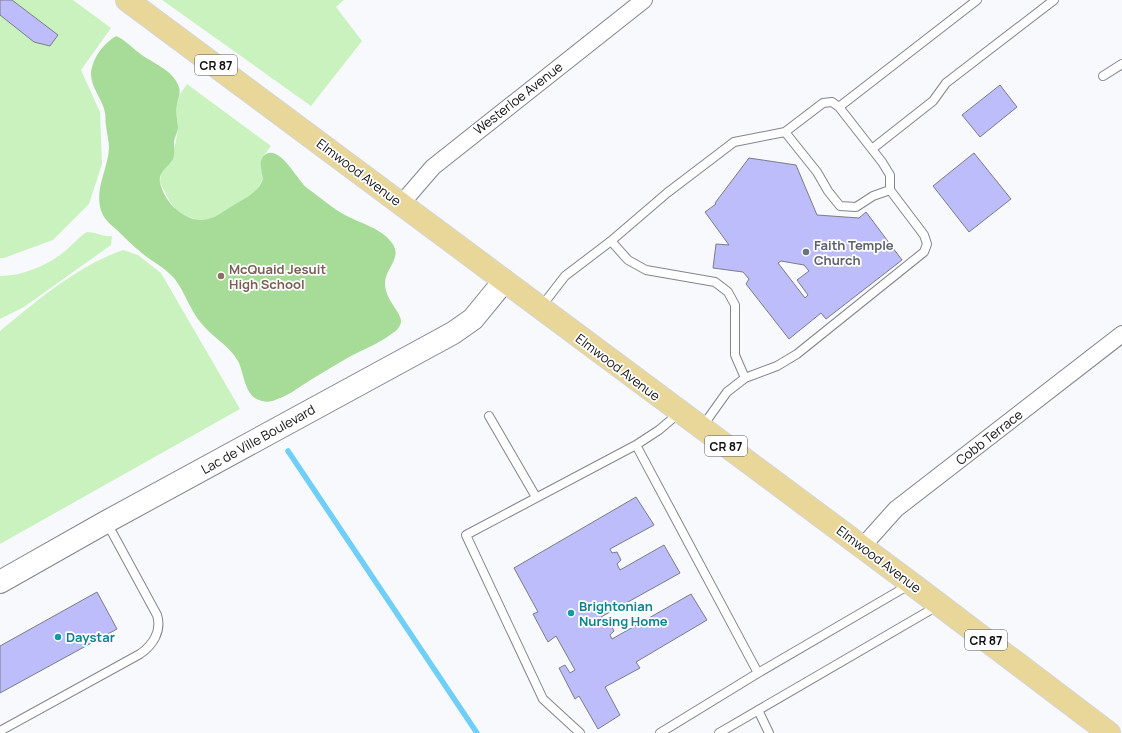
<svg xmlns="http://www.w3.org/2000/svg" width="1122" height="733" font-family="Manrope,sans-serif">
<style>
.green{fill:#caf2be}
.forest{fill:#a7dc98}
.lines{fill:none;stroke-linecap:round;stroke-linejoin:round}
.stream{stroke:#6fcff7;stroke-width:5.5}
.building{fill:#bcbdfa;stroke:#7b7c86;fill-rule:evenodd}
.lane-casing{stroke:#83848e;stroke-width:10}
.street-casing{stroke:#83848e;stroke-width:18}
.secondary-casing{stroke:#83848e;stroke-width:24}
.primary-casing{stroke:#d4d4d5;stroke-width:24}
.lane{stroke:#fff;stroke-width:8}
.street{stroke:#fff;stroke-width:16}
.secondary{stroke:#fff;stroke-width:22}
.primary{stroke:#e9d79a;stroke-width:22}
.worship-dot{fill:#6b7280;stroke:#fff;stroke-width:1.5}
.education-dot{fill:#8d6e63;stroke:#fff;stroke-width:1.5}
.culture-dot{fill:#0f9aa8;stroke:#fff;stroke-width:1.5}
.labels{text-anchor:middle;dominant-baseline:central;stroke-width:3.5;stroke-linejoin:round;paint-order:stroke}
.shield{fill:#fff;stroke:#57585a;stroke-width:1}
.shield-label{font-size:12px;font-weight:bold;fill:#0f1013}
.street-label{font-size:13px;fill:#0f1013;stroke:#fff}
.worship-label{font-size:13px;font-weight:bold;fill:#5b616d;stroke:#fff;text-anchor:start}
.education-label{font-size:13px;font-weight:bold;fill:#785e54;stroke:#fff;text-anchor:start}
.culture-label{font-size:13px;font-weight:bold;fill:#0d838f;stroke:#fff;text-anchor:start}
</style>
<rect width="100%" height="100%" fill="#f8f9fd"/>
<path class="green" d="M0 0H73L111 28 81 70 100 112 102 164 89 204 53 240 4 258H0Z
M162 0H344L336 7 362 41 311 106Z
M187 84 271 146 261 159 263 179 255 192 218 215 208 220 196 219 185 216 176 210 169 200 160 182 161 173 172 160 178 130 176 105 180 94Z
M87 232C96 232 102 237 112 236L111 245 24 307 0 319V276C22 276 46 266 64 252 72 246 78 237 87 232Z
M123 250 138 255 161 273 240 409 0 544V331C38 300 77 266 123 250Z"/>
<path class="forest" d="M116 36C125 40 130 46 138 52 151 63 173 69 179 87 181 94 178 98 177 104 175 112 178 121 178 129 177 133 175 137 174 141 174 147 175 153 173 159 169 167 158 171 160 182 164 203 186 224 208 219 217 217 225 210 232 206 245 198 258 193 263 179 262 171 257 159 266 154 281 146 297 180 307 188 320 197 333 209 347 216 362 224 381 228 392 243 403 258 385 268 385 283 385 301 402 312 401 322 400 328 395 332 390 335 378 344 364 349 351 356 337 364 323 372 309 381 298 388 288 396 275 400 271 402 266 402 262 401 244 397 245 375 238 361 230 346 212 337 201 323 190 310 185 292 174 278 165 268 153 262 143 254 133 246 125 238 117 230 111 225 105 220 102 213 93 191 108 170 109 148 109 141 107 134 106 126 105 122 106 118 105 113 103 99 90 87 91 72 93 57 104 43 116 36Z"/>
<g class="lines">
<path class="stream" d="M288 451 477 733"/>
</g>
<path class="building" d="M0 0H12L58 35 50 46 34 42 0 15Z
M1000 85 1017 107 980 137 962 115Z
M974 153 1011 199 969 232 933 186Z
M749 158 796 165 817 215 859 218 866 212 902 260 826 319 821 313 789 339 746 284 749 279 743 272 713 268 716 244 729 245 705 212 716 204 715 203ZM781 261 804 265 809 271 797 280 808 295 805 298 778 263Z
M636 497 654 525 610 549 612 553 617 552 621 560 617 564 620 570 664 545 680 573 601 617 603 621 608 619 614 631 610 635 612 639 691 594 707 620 636 662 640 668 605 687 620 715 598 729 579 696 575 699 559 668 565 665 570 673 575 670 556 636 548 642 533 614 538 612 514 568Z
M97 592 117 629 0 693V646Z"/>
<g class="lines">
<defs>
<path id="lane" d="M1103 76 1122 64
M785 132 817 172 828 191 840 206 856 207 873 196 890 190
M872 149 933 101 946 83 1054 0
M611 241 667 193 734 142 785 132 823 103 832 102 839 107 977 0
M541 307 565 276 611 241 628 260 646 270 715 282 728 292 735 305V355L745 378 727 392 702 427
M745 378 777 366 797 354 924 252 927 244 924 235 890 190V175L882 162 839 107
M679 413 659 430 636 445 758 673 909 585
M489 416 536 497
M758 710 769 733
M0 731 140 654C153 645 162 631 157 615L107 523
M580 733 543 699 466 535 636 445
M660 733 758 673
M719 733 939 605"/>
<path id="street" d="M401 204 433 167 644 0
M862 547 896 509 1122 334"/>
<path id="secondary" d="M0 582 106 522 453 333 473 319 504 281"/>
<path id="primary" d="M127 0 912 584 1109 733"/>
</defs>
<use href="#lane" class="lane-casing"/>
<use href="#street" class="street-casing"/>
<use href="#secondary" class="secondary-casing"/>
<use href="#primary" class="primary-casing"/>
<use href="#lane" class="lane"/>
<use href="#street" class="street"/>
<use href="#secondary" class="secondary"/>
<use href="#primary" class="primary"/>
</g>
<circle class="worship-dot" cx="806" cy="252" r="4"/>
<circle class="education-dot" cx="221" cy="276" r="4"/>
<g class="culture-dot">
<circle cx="571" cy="613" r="4"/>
<circle cx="58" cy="637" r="4"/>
</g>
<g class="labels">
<g class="shield">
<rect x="195" y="55" width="42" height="20" rx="3"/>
<rect x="705" y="436" width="42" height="20" rx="3"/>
<rect x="965" y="630" width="42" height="20" rx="3"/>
</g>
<g class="shield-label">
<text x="216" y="65">CR 87</text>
<text x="726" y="446">CR 87</text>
<text x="986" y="640">CR 87</text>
</g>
<g class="street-label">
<text transform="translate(518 98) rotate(-38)">Westerloe Avenue</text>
<text transform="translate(359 172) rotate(37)">Elmwood Avenue</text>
<text transform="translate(618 367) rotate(37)">Elmwood Avenue</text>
<text transform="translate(989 437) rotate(-38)">Cobb Terrace</text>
<text transform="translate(258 439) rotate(-29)">Lac de Ville Boulevard</text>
<text transform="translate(879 559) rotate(37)">Elmwood Avenue</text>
</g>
<g class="worship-label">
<text x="814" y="245">Faith Temple<tspan x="814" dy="15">Church</tspan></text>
</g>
<g class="education-label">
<text x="229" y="269">McQuaid Jesuit<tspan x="229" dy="15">High School</tspan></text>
</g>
<g class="culture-label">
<text x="579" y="606">Brightonian<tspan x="579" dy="15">Nursing Home</tspan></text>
<text x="66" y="637">Daystar</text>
</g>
</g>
</svg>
